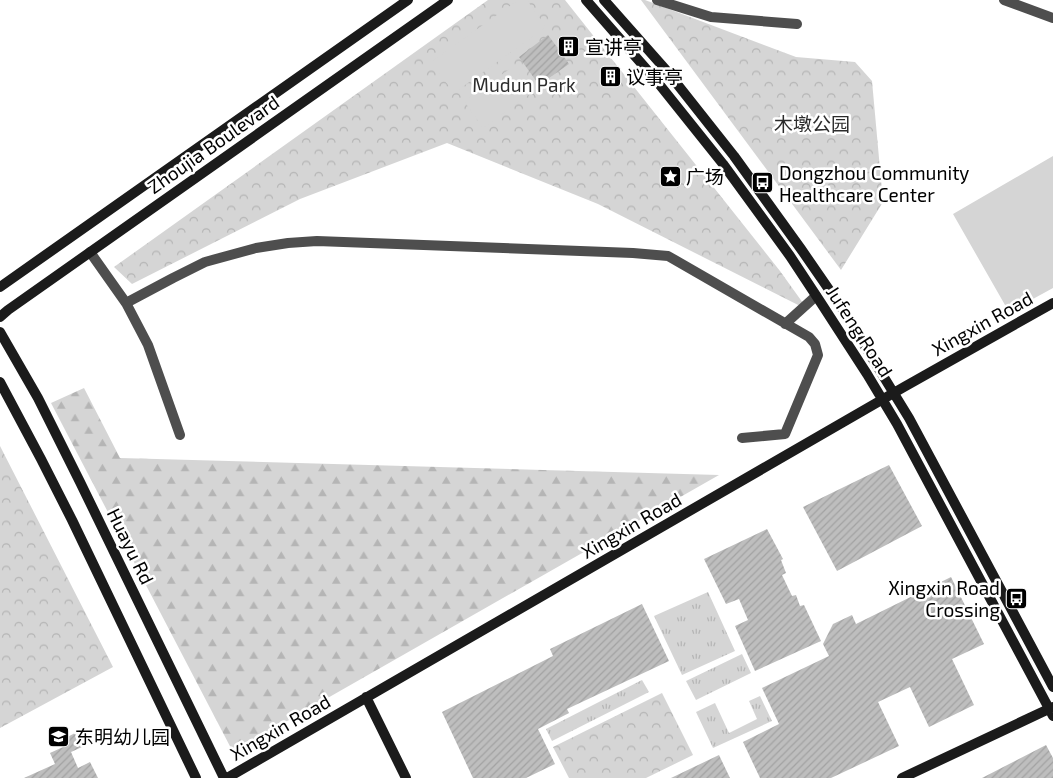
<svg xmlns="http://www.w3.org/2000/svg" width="1053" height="778" font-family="'Exo 2','Noto Sans SC',sans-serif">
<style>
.grass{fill:url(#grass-tufts)}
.forest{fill:url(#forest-firs)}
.park{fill:url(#park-crowns)}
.pitch{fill:#d5d5d5}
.building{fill:url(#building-hatch)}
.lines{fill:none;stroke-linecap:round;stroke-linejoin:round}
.street{stroke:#4e4e4e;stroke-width:10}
.secondary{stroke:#1b1b1b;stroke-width:10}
.labels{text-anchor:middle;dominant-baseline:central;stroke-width:5;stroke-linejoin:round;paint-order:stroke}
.poi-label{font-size:19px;fill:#000;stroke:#fff;text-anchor:start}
.park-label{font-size:19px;fill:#2c2c2c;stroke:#fff}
.street-label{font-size:19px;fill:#000;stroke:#fff}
</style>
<defs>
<pattern id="grass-tufts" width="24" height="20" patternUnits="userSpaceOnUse" patternTransform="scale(1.25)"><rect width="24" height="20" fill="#d5d5d5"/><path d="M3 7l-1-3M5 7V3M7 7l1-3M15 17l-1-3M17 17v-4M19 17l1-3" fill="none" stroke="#b5b5b5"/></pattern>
<pattern id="forest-firs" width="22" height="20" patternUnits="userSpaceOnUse" patternTransform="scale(1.25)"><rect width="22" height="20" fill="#d5d5d5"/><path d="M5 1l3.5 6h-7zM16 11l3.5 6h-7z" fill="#b5b5b5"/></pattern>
<pattern id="park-crowns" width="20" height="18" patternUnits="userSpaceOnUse" patternTransform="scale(1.25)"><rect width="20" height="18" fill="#d5d5d5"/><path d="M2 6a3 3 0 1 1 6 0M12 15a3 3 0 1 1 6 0" fill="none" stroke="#b5b5b5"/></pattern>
<pattern id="building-hatch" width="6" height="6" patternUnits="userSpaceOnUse" patternTransform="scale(1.25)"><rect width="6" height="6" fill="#bebebe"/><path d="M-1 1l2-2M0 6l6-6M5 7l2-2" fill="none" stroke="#a2a2a2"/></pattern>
</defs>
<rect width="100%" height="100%" fill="#fff"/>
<path class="grass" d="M708 592 735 651 682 675 654 616Z
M742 654 751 673 696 700 686 681Z
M642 680 649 692 552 741 546 729Z
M760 696 772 721 713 748 696 712 715 703 729 733 757 719 749 701Z"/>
<path class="forest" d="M84 388 120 458 719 475 233 752 51 403Z"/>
<path class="park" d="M488 0H565L780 271 808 310 598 204 447 143 300 199 132 284 114 267Z
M641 0H645L796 57 855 62 872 81 883 202 841 270Z
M0 446 113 667 0 728Z
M662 693 693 755 646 778H569L553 747Z"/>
<path class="pitch" d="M518 0H527L546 27 454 93 431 62Z
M514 66 532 92 483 128 464 101Z
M1053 156V288L1009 312 953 214Z"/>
<path class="building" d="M548 35 557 47 571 40 575 48 562 54 569 64 539 85 519 57Z
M889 465 922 526 837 571 803 507Z
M767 529 783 559 781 560 786 573 782 575 792 596 796 595 800 606 804 605 821 641 755 671 735 626 748 620 739 599 726 604 704 559Z
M951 577 984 644 952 659 974 705 929 727 910 687 878 702 899 746 831 778H760L743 742 779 724 762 688 829 656 823 644 833 624 852 615 856 624Z
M642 604 669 661 567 709 569 713 538 729 555 764 526 778H473L442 712 553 656 550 649Z
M75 733 82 747 71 752 78 768 90 762 98 778H24L55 764 50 753 63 747 60 741Z
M1046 745 1053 758V778H982Z
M719 755 730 778H671Z"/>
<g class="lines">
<path class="street" d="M657 0 711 17 797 24
M1004 0 1053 18
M90 252 126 303 148 345 180 435
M126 303 173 278 205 262 256 248 288 243 317 241 633 253 668 256 809 337 815 344 818 355 785 434 742 438
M785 324 816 296"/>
<path class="secondary" d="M586 0 655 79 723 164 790 256 821 303 867 374 897 424 1053 716
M604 0 666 70 734 156 801 249 839 304 909 418 1053 687
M0 287 408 0
M0 317 8 310 448 0
M0 332 38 398 80 482 224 778
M0 382 41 459 72 520 196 778
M366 697 406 778
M227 778 904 387 1053 303
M902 778 1053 707"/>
</g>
<defs>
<symbol id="building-square" viewBox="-11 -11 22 22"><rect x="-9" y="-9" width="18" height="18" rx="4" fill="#000" stroke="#fff"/><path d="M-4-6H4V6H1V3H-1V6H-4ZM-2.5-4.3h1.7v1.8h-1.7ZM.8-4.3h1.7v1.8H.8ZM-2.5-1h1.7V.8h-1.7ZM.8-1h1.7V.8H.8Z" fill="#fff"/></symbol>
<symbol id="sight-square" viewBox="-11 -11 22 22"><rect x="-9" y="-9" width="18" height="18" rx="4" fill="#000" stroke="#fff"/><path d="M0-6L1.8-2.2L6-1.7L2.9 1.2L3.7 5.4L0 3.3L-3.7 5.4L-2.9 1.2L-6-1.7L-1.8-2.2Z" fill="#fff"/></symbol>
<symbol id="bus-square" viewBox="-11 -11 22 22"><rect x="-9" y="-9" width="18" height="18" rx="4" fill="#000" stroke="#fff"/><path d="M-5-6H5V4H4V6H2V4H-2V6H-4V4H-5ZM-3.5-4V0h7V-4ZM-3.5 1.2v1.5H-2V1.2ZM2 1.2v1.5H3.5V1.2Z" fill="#fff"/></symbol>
<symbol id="school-square" viewBox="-11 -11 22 22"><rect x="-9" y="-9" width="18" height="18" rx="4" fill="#000" stroke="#fff"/><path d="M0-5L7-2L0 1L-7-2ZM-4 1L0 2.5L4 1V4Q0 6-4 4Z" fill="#fff"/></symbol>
</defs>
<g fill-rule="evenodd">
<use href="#building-square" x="556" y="34" width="25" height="25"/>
<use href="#building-square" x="598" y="64" width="25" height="25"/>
<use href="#sight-square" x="658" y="164" width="25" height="25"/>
<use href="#bus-square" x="750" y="170" width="25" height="25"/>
<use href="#bus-square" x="1004" y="586" width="25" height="25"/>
<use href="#school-square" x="46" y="724" width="25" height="25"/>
</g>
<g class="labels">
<g class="poi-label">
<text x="585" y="46">宣讲亭</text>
<text x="626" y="76">议事亭</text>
<text x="779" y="172">Dongzhou Community<tspan x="779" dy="22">Healthcare Center</tspan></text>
<text x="686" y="176">广场</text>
<text x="1000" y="587" text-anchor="end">Xingxin Road<tspan x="1000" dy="22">Crossing</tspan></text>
<text x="75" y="736">东明幼儿园</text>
</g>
<g class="park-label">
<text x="524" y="84">Mudun Park</text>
<text x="812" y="123">木墩公园</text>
</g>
<g class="street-label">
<text transform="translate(213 144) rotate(-35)">Zhoujia Boulevard</text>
<text transform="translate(982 323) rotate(-29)">Xingxin Road</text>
<text transform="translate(860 331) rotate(57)">Jufeng Road</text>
<text transform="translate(631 525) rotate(-30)">Xingxin Road</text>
<text transform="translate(131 546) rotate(64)">Huayu Rd</text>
<text transform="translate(280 727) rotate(-30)">Xingxin Road</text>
</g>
</g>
</svg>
